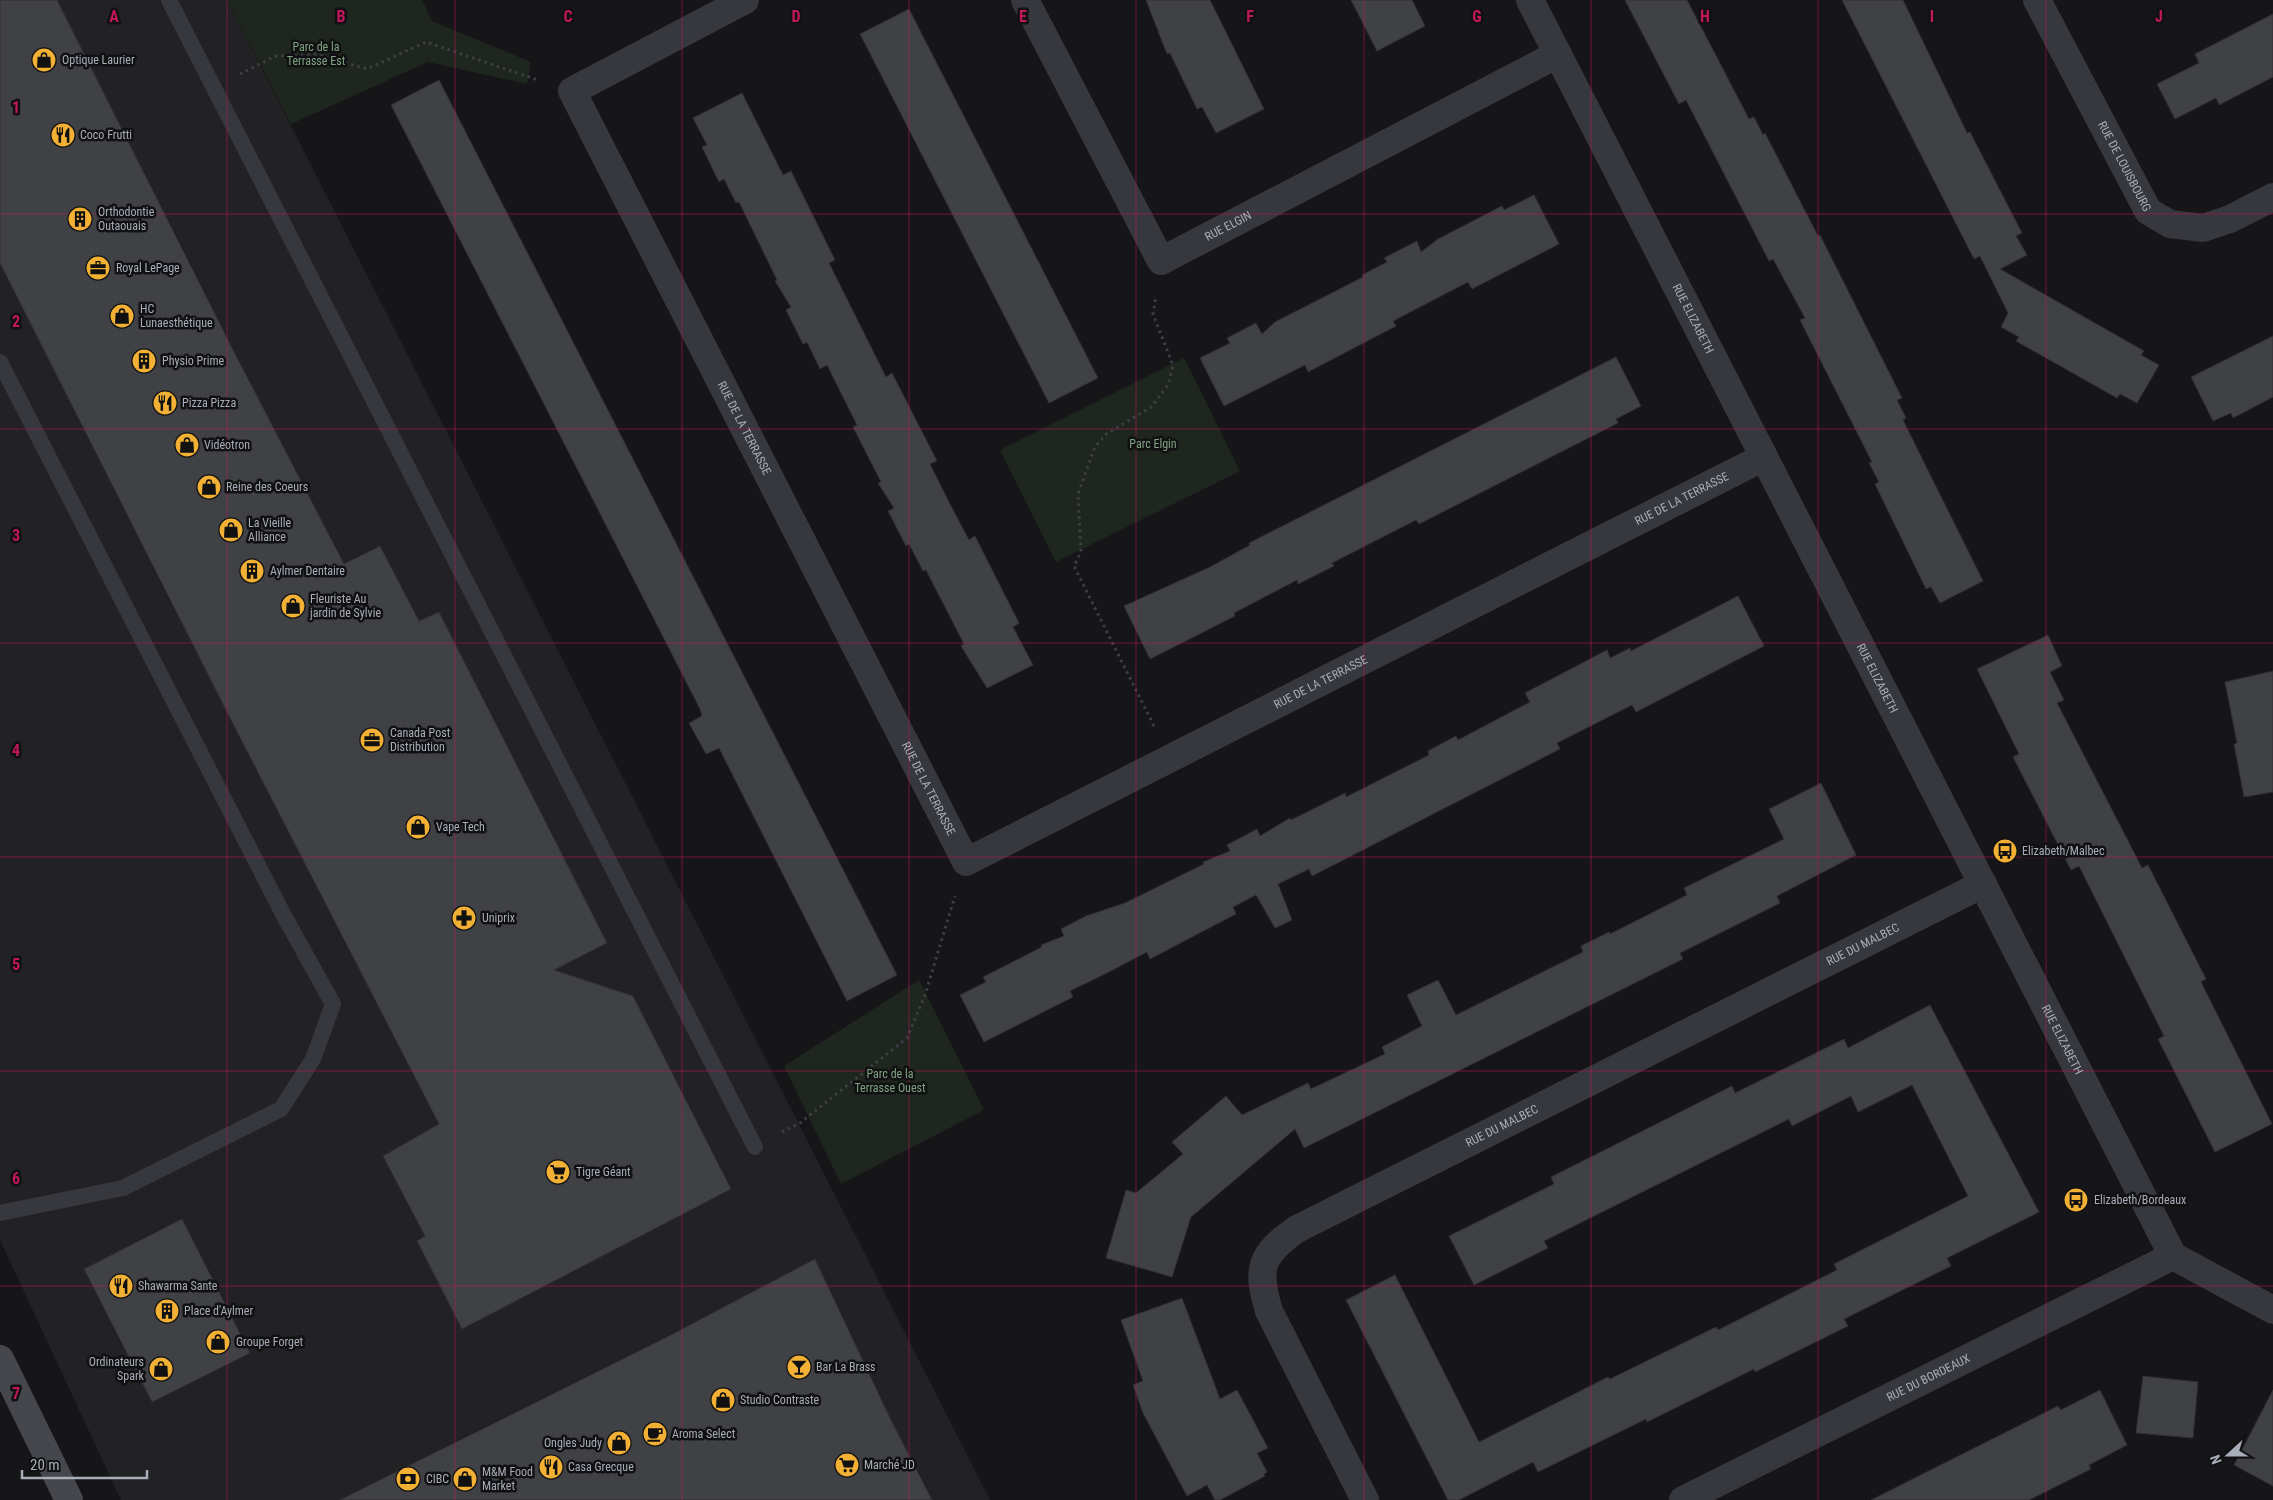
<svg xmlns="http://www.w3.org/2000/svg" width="2273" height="1500" font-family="'Roboto Condensed',sans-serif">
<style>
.built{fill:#222225}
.green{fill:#1e261f}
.building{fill:#404145;stroke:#303034}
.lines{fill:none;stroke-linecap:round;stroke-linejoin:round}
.path{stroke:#3d3f44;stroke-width:3;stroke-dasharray:2.5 4;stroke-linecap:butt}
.service{stroke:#37383d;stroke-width:16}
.minor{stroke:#37383d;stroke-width:28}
.secondary{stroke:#45474d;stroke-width:28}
.grid{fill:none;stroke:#c2185b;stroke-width:1;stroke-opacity:0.55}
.labels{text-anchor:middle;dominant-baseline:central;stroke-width:5;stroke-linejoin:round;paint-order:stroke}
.park-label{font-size:12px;fill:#7fa381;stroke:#111113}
.poi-label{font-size:12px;fill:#a8adb8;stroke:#111113;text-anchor:start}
.street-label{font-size:12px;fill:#a8adb8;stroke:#111113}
.grid-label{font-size:16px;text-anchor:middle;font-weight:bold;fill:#c2185b;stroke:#111113;stroke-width:5;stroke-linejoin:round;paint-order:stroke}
</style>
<rect width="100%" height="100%" fill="#161618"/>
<path class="built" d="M0 0H227L990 1500H121L0 1240Z"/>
<path class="green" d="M227 0H422L432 21 531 62 527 84 428 62 291 124Z
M1184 358 1240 471 1056 562 1000 450Z
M919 980 984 1110 841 1184 784 1066Z"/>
<path class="building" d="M0 0H57L230 344 344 564 380 546 419 621 439 612 607 943 554 970 633 996 731 1189 462 1329 417 1241 425 1236 383 1156 439 1124 230 718 0 263Z
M1146 0H1210L1264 109 1216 133 1202 107 1197 109 1170 53 1167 54Z
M1351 0H1412L1425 26 1377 51Z
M1625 0H1687L1749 119 1754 117 1763 135 1765 133 1818 236 1820 235 1902 398 1897 400 1906 418 1903 420 1983 581 1940 603 1931 587 1926 589 1875 484 1879 482 1869 463 1872 462 1800 320 1805 318 1773 259 1769 261 1686 100 1679 104Z
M1842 0H1903L1967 133 1970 132 2022 233 2016 236 2027 255 2000 269 2144 351 2141 355 2159 365 2137 403 2120 394 2117 398 2016 341 2019 337 2001 327 2008 313 1980 256 1974 259Z
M909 9 1098 378 1049 403 860 34Z
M2273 14V77L2219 105 2216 98 2175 119 2157 84 2199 63 2195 54Z
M439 80 897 975 847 1001 719 748 706 754 689 723 702 716 700 709 391 105Z
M742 93 783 175 791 171 835 260 829 263 886 377 892 373 937 461 930 464 949 502 969 540 975 536 1019 623 1013 627 1033 665 987 688 961 646 964 644 926 570 923 571 909 544 906 546 888 511 894 508 878 483 881 482 853 427 857 425 827 365 820 369 807 342 803 344 786 310 791 307 775 281 777 280 739 202 736 203 724 179 719 182 702 147 707 145 693 118Z
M1534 195 1559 244 1472 289 1468 282 1393 321 1396 326 1308 372 1305 365 1224 406 1200 358 1230 343 1227 338 1256 323 1262 334 1275 322 1363 277 1362 275 1387 262 1384 258 1417 241 1421 252 1438 239 1502 206 1504 210Z
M2273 336V397L2233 418 2231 413 2213 421 2191 377Z
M1616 357 1641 406 1616 419 1618 423 1419 524 1416 520 1332 563 1334 566 1298 584 1297 580 1234 613 1235 616 1150 659 1124 606 1210 567 1250 545 1249 543Z
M1738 596 1764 646 1636 712 1632 705 1557 743 1560 749 1312 876 1309 869 1278 884 1292 920 1275 928 1256 895 1233 907 1236 914 1150 959 1147 952 1109 972 1070 991 1073 997 984 1042 960 995 986 982 983 977 1042 947 1041 945 1064 936 1061 929 1086 916 1125 903 1204 864 1203 862 1230 851 1227 845 1257 829 1260 836 1290 818 1291 820 1345 793 1346 797 1429 755 1428 751 1456 736 1458 740 1530 702 1525 693 1607 650 1610 658 1630 648 1631 651Z
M2048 635 2062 666 2050 672 2064 700 2057 703 2142 868 2148 865 2206 979 2201 982 2272 1124 2215 1152 2158 1039 2164 1036 2079 866 2071 870 2013 757 2019 754 1977 669Z
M2273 671V792L2244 797 2234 744 2237 743 2225 682Z
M1821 783 1856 855 1777 896 1780 903 1680 953 1683 959 1304 1148 1295 1129 1191 1217 1172 1277 1106 1258 1126 1190 1136 1193 1183 1154 1172 1142 1226 1096 1242 1115 1308 1083 1311 1089 1385 1054 1382 1047 1422 1026 1407 995 1438 980 1456 1015 1583 952 1581 946 1609 932 1610 934 1687 895 1684 888 1784 839 1769 809Z
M1930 1005 2039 1212 1947 1258 1951 1266 1844 1319 1848 1326 1755 1372 1754 1369 1647 1422 1646 1419 1538 1472 1533 1462 1459 1500H1448L1346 1300 1395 1275 1479 1442 1608 1377 1610 1379 1716 1327 1718 1330 1837 1270 1834 1264 1968 1196 1912 1085 1858 1112 1851 1096 1792 1126 1789 1119 1544 1241 1548 1248 1474 1285 1449 1236 1554 1184 1551 1177 1732 1086 1735 1093 1844 1039 1848 1048Z
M182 1219 250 1353 152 1402 84 1269Z
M815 1259 890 1418 932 1500H340L665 1338Z
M1182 1298 1220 1399 1237 1390 1268 1448 1257 1453 1267 1472 1264 1474 1265 1476 1220 1500H1215L1207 1485 1187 1496 1143 1413 1133 1385 1143 1381 1121 1320Z
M2143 1376 2198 1382 2193 1438 2136 1433Z
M2100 1390 2127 1445 2089 1465 2091 1469 2029 1500H1871L2058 1406 2061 1410Z
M2273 1390V1486L2234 1465Z"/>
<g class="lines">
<path class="path" d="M240 74 276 56 315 54 367 69 426 42 538 80
M1154 726 1074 566 1081 552 1078 494 1095 447 1105 435 1151 407 1168 385 1173 365 1153 314 1156 296
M782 1132 800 1123 907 1038 925 995 955 896"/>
<path class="service" d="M169 0 755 1147
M0 362 283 914 333 1004 313 1059 281 1109 123 1188 0 1213"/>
<g class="minor">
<path id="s1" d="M745 0 572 91 966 862 1764 457"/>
<path id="s2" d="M1025 0 1161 261 1558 54"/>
<path id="s3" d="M1530 0 2173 1256 2273 1310"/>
<path id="s4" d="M2037 0 2148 211 2170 224 2203 228 2230 219 2273 197"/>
<path id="s5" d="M1365 1500 1269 1311C1256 1268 1260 1255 1297 1229L1983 884"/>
<path id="s6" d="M1683 1500 2173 1256"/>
</g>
<path class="secondary" d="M0 1359 69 1500"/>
</g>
<path class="grid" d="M227 0V1500M455 0V1500M682 0V1500M909 0V1500M1136 0V1500M1364 0V1500M1591 0V1500M1818 0V1500M2046 0V1500M0 214H2273M0 429H2273M0 643H2273M0 857H2273M0 1071H2273M0 1286H2273"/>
<defs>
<symbol id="shop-disc" viewBox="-11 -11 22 22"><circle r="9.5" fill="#f2b134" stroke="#111113"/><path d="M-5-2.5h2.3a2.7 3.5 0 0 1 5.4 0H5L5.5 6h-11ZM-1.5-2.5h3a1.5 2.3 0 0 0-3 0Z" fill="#111"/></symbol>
<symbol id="restaurant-disc" viewBox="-11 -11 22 22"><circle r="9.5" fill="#f2b134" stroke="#111113"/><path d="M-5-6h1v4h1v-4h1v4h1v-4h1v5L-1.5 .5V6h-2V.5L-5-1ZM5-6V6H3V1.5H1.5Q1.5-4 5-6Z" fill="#111"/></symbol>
<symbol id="building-disc" viewBox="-11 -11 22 22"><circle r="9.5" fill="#f2b134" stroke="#111113"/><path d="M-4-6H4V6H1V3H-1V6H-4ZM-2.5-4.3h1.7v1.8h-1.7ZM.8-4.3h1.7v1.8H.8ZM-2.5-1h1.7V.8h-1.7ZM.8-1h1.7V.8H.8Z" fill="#111"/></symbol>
<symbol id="office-disc" viewBox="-11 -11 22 22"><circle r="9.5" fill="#f2b134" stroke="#111113"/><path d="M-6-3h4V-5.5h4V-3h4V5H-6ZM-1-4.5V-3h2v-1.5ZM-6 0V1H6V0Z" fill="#111"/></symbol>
<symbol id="bus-disc" viewBox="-11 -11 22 22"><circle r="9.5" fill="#f2b134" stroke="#111113"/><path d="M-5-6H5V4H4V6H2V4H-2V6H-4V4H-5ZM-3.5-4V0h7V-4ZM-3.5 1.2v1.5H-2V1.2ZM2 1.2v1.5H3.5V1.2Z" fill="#111"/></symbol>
<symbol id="pharmacy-disc" viewBox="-11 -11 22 22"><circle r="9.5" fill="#f2b134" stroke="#111113"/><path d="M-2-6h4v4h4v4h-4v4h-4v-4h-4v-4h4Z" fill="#111"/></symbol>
<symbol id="supermarket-disc" viewBox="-11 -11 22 22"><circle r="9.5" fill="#f2b134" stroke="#111113"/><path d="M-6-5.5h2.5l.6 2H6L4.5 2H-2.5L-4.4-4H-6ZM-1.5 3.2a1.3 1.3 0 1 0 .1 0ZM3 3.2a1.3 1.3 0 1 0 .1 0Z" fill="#111"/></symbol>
<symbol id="bar-disc" viewBox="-11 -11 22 22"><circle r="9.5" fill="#f2b134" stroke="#111113"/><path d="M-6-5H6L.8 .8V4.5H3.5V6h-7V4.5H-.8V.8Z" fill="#111"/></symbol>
<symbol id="cafe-disc" viewBox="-11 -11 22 22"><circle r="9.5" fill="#f2b134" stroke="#111113"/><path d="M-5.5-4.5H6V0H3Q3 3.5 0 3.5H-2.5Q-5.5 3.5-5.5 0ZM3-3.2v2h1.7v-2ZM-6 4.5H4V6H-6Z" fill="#111"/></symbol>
<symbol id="bank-disc" viewBox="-11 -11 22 22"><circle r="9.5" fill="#f2b134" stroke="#111113"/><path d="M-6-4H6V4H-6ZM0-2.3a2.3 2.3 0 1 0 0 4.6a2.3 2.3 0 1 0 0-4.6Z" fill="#111"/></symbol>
</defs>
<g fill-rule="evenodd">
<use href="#shop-disc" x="30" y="46" width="28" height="28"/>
<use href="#restaurant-disc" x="49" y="121" width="28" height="28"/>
<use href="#building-disc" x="66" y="205" width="28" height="28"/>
<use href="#office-disc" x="84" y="254" width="28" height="28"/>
<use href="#shop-disc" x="108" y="302" width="28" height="28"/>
<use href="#building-disc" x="130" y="347" width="28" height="28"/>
<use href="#restaurant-disc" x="151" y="389" width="28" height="28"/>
<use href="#shop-disc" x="173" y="431" width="28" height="28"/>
<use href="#shop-disc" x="195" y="473" width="28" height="28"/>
<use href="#shop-disc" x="217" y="516" width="28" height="28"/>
<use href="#building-disc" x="238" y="557" width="28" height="28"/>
<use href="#shop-disc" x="279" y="592" width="28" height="28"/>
<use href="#office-disc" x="358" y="726" width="28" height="28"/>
<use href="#shop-disc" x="404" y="813" width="28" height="28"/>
<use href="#bus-disc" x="1991" y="837" width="28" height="28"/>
<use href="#pharmacy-disc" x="450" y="904" width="28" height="28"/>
<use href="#supermarket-disc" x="544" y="1158" width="28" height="28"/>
<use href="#bus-disc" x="2062" y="1186" width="28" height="28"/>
<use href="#restaurant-disc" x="107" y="1272" width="28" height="28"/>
<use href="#building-disc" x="153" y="1297" width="28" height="28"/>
<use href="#shop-disc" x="204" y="1328" width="28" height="28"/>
<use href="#bar-disc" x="785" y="1353" width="28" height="28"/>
<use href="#shop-disc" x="147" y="1355" width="28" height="28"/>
<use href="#shop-disc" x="709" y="1386" width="28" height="28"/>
<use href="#cafe-disc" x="641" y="1420" width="28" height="28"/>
<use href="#shop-disc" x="605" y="1429" width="28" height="28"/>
<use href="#supermarket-disc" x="833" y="1451" width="28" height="28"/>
<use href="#restaurant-disc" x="537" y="1453" width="28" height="28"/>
<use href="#bank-disc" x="394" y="1465" width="28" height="28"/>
<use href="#shop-disc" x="451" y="1465" width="28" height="28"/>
</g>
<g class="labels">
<g class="park-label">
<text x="316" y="47">Parc de la<tspan x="316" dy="14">Terrasse Est</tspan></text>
<text x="1153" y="444">Parc Elgin</text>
<text x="890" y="1074">Parc de la<tspan x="890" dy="14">Terrasse Ouest</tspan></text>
</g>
<g class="poi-label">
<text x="62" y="60">Optique Laurier</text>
<text x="80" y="135">Coco Frutti</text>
<text x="98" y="212">Orthodontie<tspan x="98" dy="14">Outaouais</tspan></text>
<text x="116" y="268">Royal LePage</text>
<text x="140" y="309">HC<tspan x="140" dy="14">Lunaesthétique</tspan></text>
<text x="162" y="361">Physio Prime</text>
<text x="182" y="403">Pizza Pizza</text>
<text x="204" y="445">Vidéotron</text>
<text x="226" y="487">Reine des Coeurs</text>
<text x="248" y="523">La Vieille<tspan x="248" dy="14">Alliance</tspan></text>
<text x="270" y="571">Aylmer Dentaire</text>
<text x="310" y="599">Fleuriste Au<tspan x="310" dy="14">jardin de Sylvie</tspan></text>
<text x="390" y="733">Canada Post<tspan x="390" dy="14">Distribution</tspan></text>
<text x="436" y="827">Vape Tech</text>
<text x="2022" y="851">Elizabeth/Malbec</text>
<text x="482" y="918">Uniprix</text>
<text x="576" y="1172">Tigre Géant</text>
<text x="2094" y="1200">Elizabeth/Bordeaux</text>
<text x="138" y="1286">Shawarma Sante</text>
<text x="184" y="1311">Place d'Aylmer</text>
<text x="236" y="1342">Groupe Forget</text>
<text x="144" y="1362" text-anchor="end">Ordinateurs<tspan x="144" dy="14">Spark</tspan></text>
<text x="816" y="1367">Bar La Brass</text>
<text x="740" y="1400">Studio Contraste</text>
<text x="672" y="1434">Aroma Select</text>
<text x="602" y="1443" text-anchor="end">Ongles Judy</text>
<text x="864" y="1465">Marché JD</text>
<text x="568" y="1467">Casa Grecque</text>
<text x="482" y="1472">M&amp;M Food<tspan x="482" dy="14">Market</tspan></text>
<text x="426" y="1479">CIBC</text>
</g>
<g class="street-label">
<text stroke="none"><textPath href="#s4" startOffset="188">RUE DE LOUISBOURG</textPath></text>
<text stroke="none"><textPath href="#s2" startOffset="370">RUE ELGIN</textPath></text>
<text stroke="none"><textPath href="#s3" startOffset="358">RUE ELIZABETH</textPath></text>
<text stroke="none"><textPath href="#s1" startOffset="574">RUE DE LA TERRASSE</textPath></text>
<text stroke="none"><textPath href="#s1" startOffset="1864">RUE DE LA TERRASSE</textPath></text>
<text stroke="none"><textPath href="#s3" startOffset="762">RUE ELIZABETH</textPath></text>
<text stroke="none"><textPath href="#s1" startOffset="1459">RUE DE LA TERRASSE</textPath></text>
<text stroke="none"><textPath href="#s1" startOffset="979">RUE DE LA TERRASSE</textPath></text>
<text stroke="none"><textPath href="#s5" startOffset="942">RUE DU MALBEC</textPath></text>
<text stroke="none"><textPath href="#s3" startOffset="1168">RUE ELIZABETH</textPath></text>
<text stroke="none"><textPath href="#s5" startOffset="538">RUE DU MALBEC</textPath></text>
<text stroke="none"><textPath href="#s6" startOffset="274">RUE DU BORDEAUX</textPath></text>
</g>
</g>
<g class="grid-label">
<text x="114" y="22">A</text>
<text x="341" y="22">B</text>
<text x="568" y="22">C</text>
<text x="796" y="22">D</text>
<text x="1023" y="22">E</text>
<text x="1250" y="22">F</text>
<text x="1477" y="22">G</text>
<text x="1705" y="22">H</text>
<text x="1932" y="22">I</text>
<text x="2159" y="22">J</text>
<text x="16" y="113">1</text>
<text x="16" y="327">2</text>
<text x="16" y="541">3</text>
<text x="16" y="756">4</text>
<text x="16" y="970">5</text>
<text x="16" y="1184">6</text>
<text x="16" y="1399">7</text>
</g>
<g transform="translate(2228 1455) rotate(249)" stroke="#111113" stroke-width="4" paint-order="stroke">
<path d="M0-4L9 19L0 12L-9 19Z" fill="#a8adb8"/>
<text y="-8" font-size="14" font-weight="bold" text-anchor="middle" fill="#a8adb8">N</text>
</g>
<path d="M22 1470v8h125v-8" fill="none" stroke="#a8adb8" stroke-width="2.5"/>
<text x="30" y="1470" font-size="15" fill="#a8adb8" stroke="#111113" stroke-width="4" paint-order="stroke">20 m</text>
</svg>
